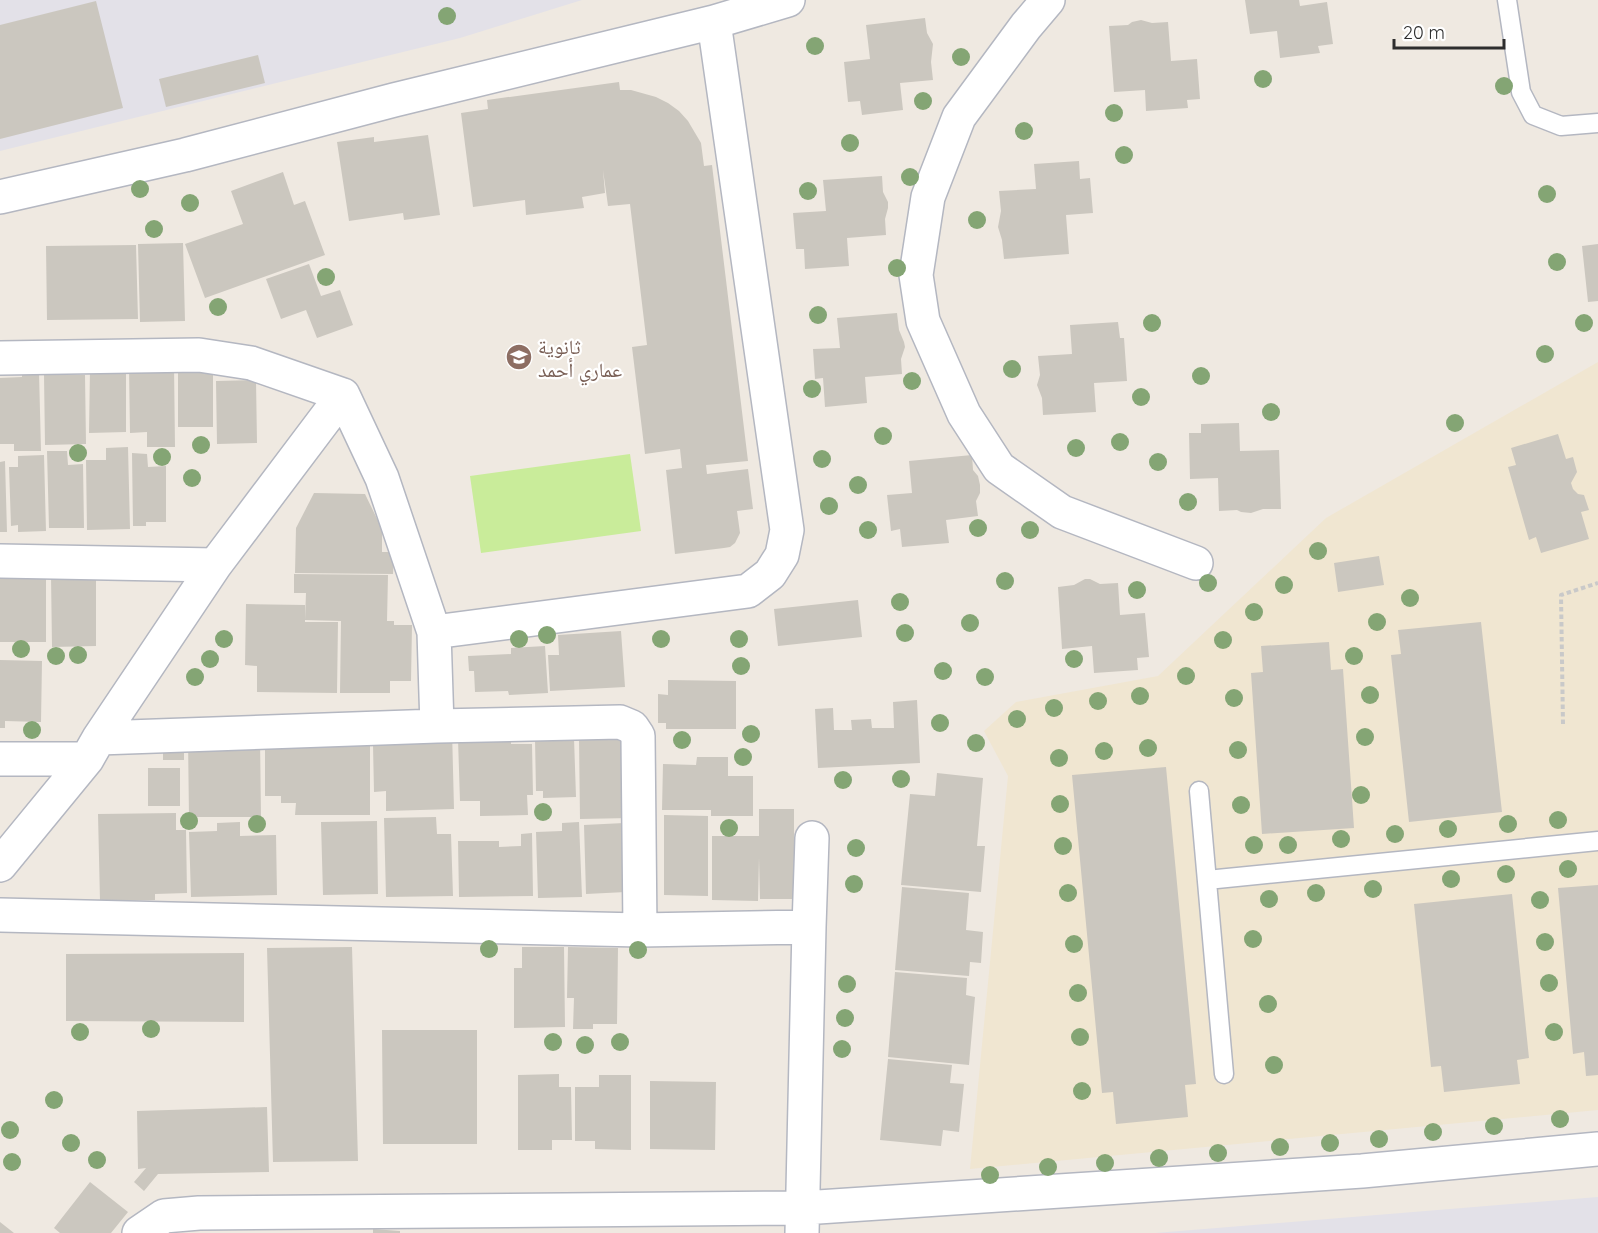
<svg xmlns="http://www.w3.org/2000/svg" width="1598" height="1233" font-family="Quicksand,'Noto Naskh Arabic',sans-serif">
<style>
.industrial{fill:#e3e1e8}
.education{fill:#f0e6d1}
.pitch{fill:#c9ec9a}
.building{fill:#cbc7bf}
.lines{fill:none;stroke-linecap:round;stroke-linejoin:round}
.service-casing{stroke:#b4b7c1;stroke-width:21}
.minor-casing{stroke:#b4b7c1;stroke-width:36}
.path{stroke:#c9c9c9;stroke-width:4;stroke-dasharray:4.5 3;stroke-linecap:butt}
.service{stroke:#fff;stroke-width:18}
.minor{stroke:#fff;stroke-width:33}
.tree{fill:#84a574}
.labels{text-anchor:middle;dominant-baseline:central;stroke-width:4.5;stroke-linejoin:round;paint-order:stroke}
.education-label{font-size:20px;fill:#785e54;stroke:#fff;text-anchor:start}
</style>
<rect width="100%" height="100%" fill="#efe9e1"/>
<path class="industrial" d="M0 0H582L460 38 0 151Z
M1598 1197V1233H1155Z"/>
<path class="education" d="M1598 362V1110L970 1169 1008 776 984 731 1016 702 1158 676 1326 518Z"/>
<path class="pitch" d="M630 454 641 531 481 553 470 476Z"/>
<path class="building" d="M1245 0H1299L1300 6 1327 2 1333 44 1318 46 1320 53 1280 58 1277 31 1250 34Z
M96 1 123 108 0 139V25Z
M925 18 927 33 933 44 931 62 933 80 900 83 903 110 862 115 860 101 848 102 844 62 870 59 866 25Z
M1141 20 1152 23 1168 22 1171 61 1197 59 1200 99 1187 100 1188 108 1146 111 1145 90 1114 92 1109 26 1128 25 1132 22Z
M258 55 265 83 166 107 159 79Z
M619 82 620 90H631L656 97 668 103 679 111 688 121 701 143 704 166 712 165 748 461 706 465 707 474 748 469 753 509 737 511 740 533 735 543 730 547 724 548 675 554 666 470 682 468 680 449 645 454 632 347 647 345 630 204 608 206 603 170 605 193 582 197 584 208 526 215 525 200 473 207 461 113 488 109 487 100Z
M428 135 440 215 404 220 403 213 349 221 337 142 374 137V142Z
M1079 161 1080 179 1090 178 1093 213 1066 215 1069 254 1004 259 1002 240 998 227 1001 211 999 191 1036 189 1034 164Z
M283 172 294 205 305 201 325 255 205 298 185 244 243 224 231 191Z
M882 176 883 192 888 202V208L885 219 886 235 847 238 849 266 805 269 804 249H796L793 213 826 211 823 180Z
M183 243 185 321 140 322 138 244Z
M1598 244V301L1588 302 1582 246Z
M136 245 138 319 47 320 46 246Z
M309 264 321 296 340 290 353 325 317 338 306 310 281 319 266 279Z
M897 313 899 330 904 342 905 347 901 359 902 374 865 377 867 403 825 407 823 378 815 379 813 349 840 348 837 318Z
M1118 322 1120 338H1124L1127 381 1094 383 1096 412 1043 415 1042 398 1037 385 1040 375 1038 356 1072 354 1070 325Z
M174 365 175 447H147V432L130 433 129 366Z
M90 369H126V432L89 433Z
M178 371H213V427H178Z
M22 372H39L41 451H14V444H0V378L22 377Z
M44 375H85L86 444 45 445Z
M256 380 257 443 217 444 216 381Z
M1239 423 1240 451 1279 450 1281 509H1263L1251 513 1241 512 1237 510 1219 511 1218 478 1190 479 1189 433H1201V424Z
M1558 434 1566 459 1573 457 1577 472 1571 483 1573 489 1578 494 1584 495 1589 510 1581 512 1589 539 1541 553 1536 537 1529 540 1508 467 1516 465 1511 448Z
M128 447 130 529 87 530 86 460H106V448Z
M47 451H67L68 465 83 464 84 528H49Z
M132 453 147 454 148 467 166 466V522H146V526H133Z
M44 455 46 531 18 532V525L11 526 9 467H18V456Z
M972 455 973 470 978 476 980 485V493L976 501 978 516 946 520 949 543 902 547 900 529 891 531 887 495 912 493 909 461Z
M5 461 7 532H0V462Z
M314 493 365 494 382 529V552H394L393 574 295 573 296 528Z
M1379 556 1384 585 1338 592 1334 563Z
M294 574 388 575 387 621H394V625H412L411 681H390V693H340L341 621 305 620 306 593H294Z
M51 575H96V646L52 647Z
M0 576H46V642H0Z
M1085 579H1090L1100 584 1118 583 1120 615 1145 613 1149 657 1137 658 1138 670 1094 673 1092 646 1062 649 1058 587 1074 585Z
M858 600 862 637 778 646 774 609Z
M246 604 305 605V622H338L337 693 257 692V666L245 665Z
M1481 622 1502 812 1409 822 1391 655 1401 654 1398 630Z
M621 631 625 687 550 691 548 655H559L558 635Z
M1329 642 1331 670 1343 669 1354 828 1262 834 1251 673 1263 672 1261 646Z
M545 646 548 693 509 695 508 691 475 692 474 671H469L468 656 511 654V648Z
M0 660 42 661 41 722 5 721V728H0Z
M668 680 736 681V729H666V723H658V694L668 695Z
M917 700 920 763 818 768 815 709 833 708 834 730H852L851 720 871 719 872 728H894L893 702Z
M452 730 454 809 386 811V791L374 792 373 745 396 744V731Z
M629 736 630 818 580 819 579 737Z
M370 737V815H295L296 803H281V796H265V748Z
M163 738H184V760H163Z
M188 738H260L261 817H189Z
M511 738V744H532L533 795H527L528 815 480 816V801H460L458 739Z
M574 738 576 797 543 798V791H536L535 739Z
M697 757H728V776H753V816H711V810H662L663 764 696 765Z
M1166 767 1196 1084 1185 1085 1188 1117 1116 1124 1113 1092 1102 1093 1072 775Z
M148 768H180V806H148Z
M937 773 983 778 977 846H985L981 892 901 885 910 794 935 796Z
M759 809H794V899H760L759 858 758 901 712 900V836H759Z
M176 813V830H186L187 893 155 894V900L100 901 98 814Z
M664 815 708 816V896L664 895Z
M436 817 437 834H451L453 896 386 897 384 818Z
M377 821 378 894 323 895 321 822Z
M240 822V836L276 835 277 895 191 897 189 832 217 831V823Z
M579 822 582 897 538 898 536 832 562 831V823Z
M624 823 626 892 586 894 584 825Z
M532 833 533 896 459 897 458 841H499V847L521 846V834Z
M1598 885V1075L1586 1076 1584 1052 1573 1054 1558 888Z
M902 887 969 893 966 930 983 932 981 963 970 962 969 976 895 970Z
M1512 894 1529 1058 1517 1060 1520 1084 1444 1092 1441 1066 1431 1067 1414 904Z
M352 947 358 1161 273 1162 267 948Z
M522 947H564L565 1027 514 1028V968H522Z
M568 947 618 948 617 1024H593V1029H573L574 998H567Z
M244 953V1022L66 1021V954Z
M895 972 967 978 966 995 975 997 969 1065 888 1057Z
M382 1030H477V1144H383Z
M888 1059 952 1065 950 1083 964 1084 959 1132 943 1130 941 1146 880 1140Z
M559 1074V1087H571L572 1140H552V1150H518V1075Z
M599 1075H631V1150L595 1149V1141H575V1087H599Z
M650 1081 716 1082 715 1150 650 1149Z
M267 1107 269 1172 158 1174 144 1191 134 1182 146 1168 138 1169 137 1111Z
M90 1182 128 1212 111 1233H60L54 1228Z
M0 1222 14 1233H0Z
M373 1229 400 1231V1233H373Z"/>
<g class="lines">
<defs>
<path id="service" d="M1507 0 1521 92 1533 115 1561 126 1598 123
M1199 791 1224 1074
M1207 880 1598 841"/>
<path id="minor" d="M1048 0 1026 26 959 117 928 197 916 275 923 321 964 414 999 468 1062 512 1196 563
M0 197 185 155 394 100 714 22
M0 358 199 355 251 363 343 395 382 478 434 632 437 726
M0 561 215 565
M434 632 748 591 770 574 782 555 787 530 714 22 788 0
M99 738 437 726 620 722 632 727 638 736 640 930
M0 759H87
M0 865 87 759 99 738 215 565 343 395
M0 915 640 930 809 927
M139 1233 164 1216 199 1213 803 1208 1362 1171 1598 1149
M802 1233 809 927 812 838"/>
</defs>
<use href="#service" class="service-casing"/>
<use href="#minor" class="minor-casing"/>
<path class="path" d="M1563 724 1561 595 1598 583"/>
<use href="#service" class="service"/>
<use href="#minor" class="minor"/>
</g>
<g class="tree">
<circle cx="447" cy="16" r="9"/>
<circle cx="815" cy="46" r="9"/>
<circle cx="961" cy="57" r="9"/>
<circle cx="1263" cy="79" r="9"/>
<circle cx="1504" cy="86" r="9"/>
<circle cx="923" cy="101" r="9"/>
<circle cx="1114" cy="113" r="9"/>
<circle cx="1024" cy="131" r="9"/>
<circle cx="850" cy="143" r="9"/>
<circle cx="1124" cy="155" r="9"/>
<circle cx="910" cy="177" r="9"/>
<circle cx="140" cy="189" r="9"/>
<circle cx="808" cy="191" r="9"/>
<circle cx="1547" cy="194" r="9"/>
<circle cx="190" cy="203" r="9"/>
<circle cx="977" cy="220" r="9"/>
<circle cx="154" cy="229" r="9"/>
<circle cx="1557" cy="262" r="9"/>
<circle cx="897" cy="268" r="9"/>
<circle cx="326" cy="277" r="9"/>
<circle cx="218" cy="307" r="9"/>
<circle cx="818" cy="315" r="9"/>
<circle cx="1152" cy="323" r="9"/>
<circle cx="1584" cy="323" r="9"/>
<circle cx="1545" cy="354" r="9"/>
<circle cx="1012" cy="369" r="9"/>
<circle cx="1201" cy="376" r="9"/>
<circle cx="912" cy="381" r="9"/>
<circle cx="812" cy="389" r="9"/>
<circle cx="1141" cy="397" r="9"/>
<circle cx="1271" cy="412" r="9"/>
<circle cx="1455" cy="423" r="9"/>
<circle cx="883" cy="436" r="9"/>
<circle cx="1120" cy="442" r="9"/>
<circle cx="201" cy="445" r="9"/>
<circle cx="1076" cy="448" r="9"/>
<circle cx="78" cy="453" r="9"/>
<circle cx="162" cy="457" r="9"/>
<circle cx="822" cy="459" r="9"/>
<circle cx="1158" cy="462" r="9"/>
<circle cx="192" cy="478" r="9"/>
<circle cx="858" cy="485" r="9"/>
<circle cx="1188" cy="502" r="9"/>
<circle cx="829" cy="506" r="9"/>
<circle cx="978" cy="528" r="9"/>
<circle cx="868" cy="530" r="9"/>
<circle cx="1030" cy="530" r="9"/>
<circle cx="1318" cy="551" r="9"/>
<circle cx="1005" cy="581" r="9"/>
<circle cx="1208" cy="583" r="9"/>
<circle cx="1284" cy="585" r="9"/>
<circle cx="1137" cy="590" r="9"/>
<circle cx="1410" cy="598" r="9"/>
<circle cx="900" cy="602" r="9"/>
<circle cx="1254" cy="612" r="9"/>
<circle cx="1377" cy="622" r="9"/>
<circle cx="970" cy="623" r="9"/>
<circle cx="905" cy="633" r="9"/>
<circle cx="547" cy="635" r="9"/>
<circle cx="224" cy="639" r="9"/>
<circle cx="519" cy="639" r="9"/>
<circle cx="661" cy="639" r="9"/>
<circle cx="739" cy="639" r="9"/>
<circle cx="1223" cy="640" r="9"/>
<circle cx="21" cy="649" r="9"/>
<circle cx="78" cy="655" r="9"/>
<circle cx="56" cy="656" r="9"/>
<circle cx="1354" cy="656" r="9"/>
<circle cx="210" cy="659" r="9"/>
<circle cx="1074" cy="659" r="9"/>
<circle cx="741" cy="666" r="9"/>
<circle cx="943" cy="671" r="9"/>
<circle cx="1186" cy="676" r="9"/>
<circle cx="195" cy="677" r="9"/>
<circle cx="985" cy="677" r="9"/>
<circle cx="1370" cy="695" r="9"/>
<circle cx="1140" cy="696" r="9"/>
<circle cx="1234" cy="698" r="9"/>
<circle cx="1098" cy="701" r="9"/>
<circle cx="1054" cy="708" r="9"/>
<circle cx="1017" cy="719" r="9"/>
<circle cx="940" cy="723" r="9"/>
<circle cx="32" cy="730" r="9"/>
<circle cx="751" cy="734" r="9"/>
<circle cx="1365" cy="737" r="9"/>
<circle cx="682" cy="740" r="9"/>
<circle cx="976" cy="743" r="9"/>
<circle cx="1148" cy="748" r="9"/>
<circle cx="1238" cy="750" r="9"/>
<circle cx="1104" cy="751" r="9"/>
<circle cx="743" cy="757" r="9"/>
<circle cx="1059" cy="758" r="9"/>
<circle cx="901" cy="779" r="9"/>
<circle cx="843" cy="780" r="9"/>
<circle cx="1361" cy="795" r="9"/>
<circle cx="1060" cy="804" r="9"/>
<circle cx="1241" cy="805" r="9"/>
<circle cx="543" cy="812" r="9"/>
<circle cx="1558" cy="820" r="9"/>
<circle cx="189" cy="821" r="9"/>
<circle cx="257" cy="824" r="9"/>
<circle cx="1508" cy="824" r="9"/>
<circle cx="729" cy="828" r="9"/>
<circle cx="1448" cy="829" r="9"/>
<circle cx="1395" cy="834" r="9"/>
<circle cx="1341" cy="839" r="9"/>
<circle cx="1254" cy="845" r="9"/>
<circle cx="1288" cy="845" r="9"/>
<circle cx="1063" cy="846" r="9"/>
<circle cx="856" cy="848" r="9"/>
<circle cx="1568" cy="869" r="9"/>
<circle cx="1506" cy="874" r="9"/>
<circle cx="1451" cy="879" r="9"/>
<circle cx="854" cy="884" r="9"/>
<circle cx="1373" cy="889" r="9"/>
<circle cx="1068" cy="893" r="9"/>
<circle cx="1316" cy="893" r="9"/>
<circle cx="1269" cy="899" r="9"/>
<circle cx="1540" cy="900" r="9"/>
<circle cx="1253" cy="939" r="9"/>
<circle cx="1545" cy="942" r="9"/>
<circle cx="1074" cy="944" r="9"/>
<circle cx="489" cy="949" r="9"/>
<circle cx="638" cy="950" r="9"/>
<circle cx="1549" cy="983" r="9"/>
<circle cx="847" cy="984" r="9"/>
<circle cx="1078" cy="993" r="9"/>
<circle cx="1268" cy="1004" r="9"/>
<circle cx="845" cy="1018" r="9"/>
<circle cx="151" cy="1029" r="9"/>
<circle cx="80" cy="1032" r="9"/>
<circle cx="1554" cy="1032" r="9"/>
<circle cx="1080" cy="1037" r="9"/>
<circle cx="553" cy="1042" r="9"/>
<circle cx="620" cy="1042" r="9"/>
<circle cx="585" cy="1045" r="9"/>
<circle cx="842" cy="1049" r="9"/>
<circle cx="1274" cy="1065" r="9"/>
<circle cx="1082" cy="1091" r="9"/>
<circle cx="54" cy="1100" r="9"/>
<circle cx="1560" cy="1119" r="9"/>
<circle cx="1494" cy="1126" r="9"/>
<circle cx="10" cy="1130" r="9"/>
<circle cx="1433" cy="1132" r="9"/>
<circle cx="1379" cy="1139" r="9"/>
<circle cx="71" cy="1143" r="9"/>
<circle cx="1330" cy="1143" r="9"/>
<circle cx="1280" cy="1147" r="9"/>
<circle cx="1218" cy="1153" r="9"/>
<circle cx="1159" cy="1158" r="9"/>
<circle cx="97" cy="1160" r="9"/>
<circle cx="12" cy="1162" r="9"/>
<circle cx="1105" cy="1163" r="9"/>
<circle cx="1048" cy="1167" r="9"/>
<circle cx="990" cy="1175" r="9"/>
</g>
<defs>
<symbol id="school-disc" viewBox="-11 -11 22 22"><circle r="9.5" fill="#8d6e63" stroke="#fff"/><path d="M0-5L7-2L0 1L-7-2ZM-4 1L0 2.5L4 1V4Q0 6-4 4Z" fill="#fff"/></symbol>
</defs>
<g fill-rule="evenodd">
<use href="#school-disc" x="504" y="342" width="30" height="30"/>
</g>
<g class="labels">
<g class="education-label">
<text x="538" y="346">ثانوية<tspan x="538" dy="23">عماري أحمد</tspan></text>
</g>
</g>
<path d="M1394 39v9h110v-9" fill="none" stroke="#2e2e2e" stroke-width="3"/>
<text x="1403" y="39" font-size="18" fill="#2e2e2e" stroke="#ffffff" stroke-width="4.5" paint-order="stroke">20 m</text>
</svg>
